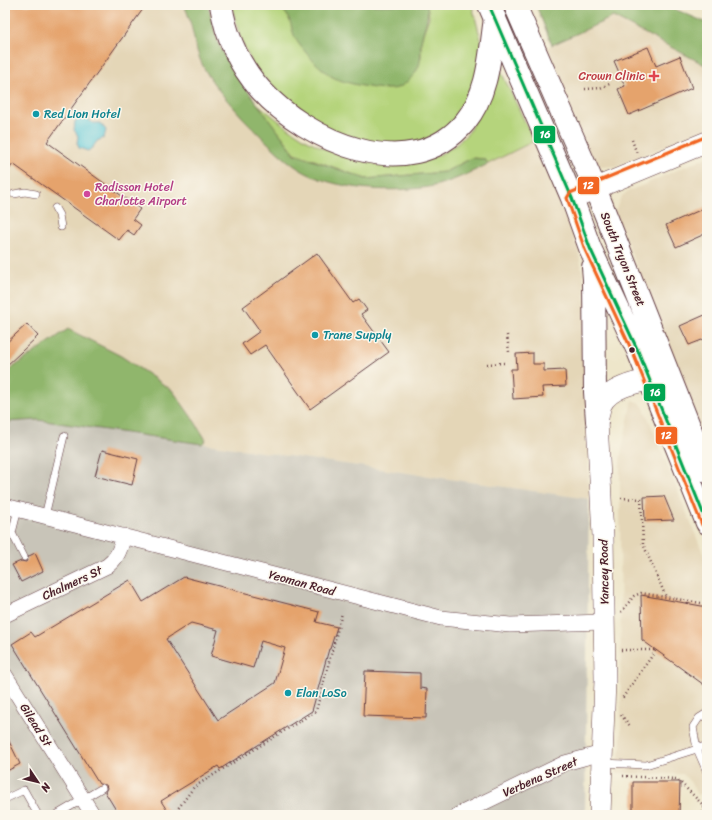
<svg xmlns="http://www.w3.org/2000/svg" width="712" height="820" font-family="Sriracha,sans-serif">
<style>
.built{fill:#e4d6b7}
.industrial{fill:#c8c4b8}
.green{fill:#b5d47c;stroke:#807a54}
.forest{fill:#90b66c;stroke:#6d6a4c}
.water{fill:#5dc8d7;stroke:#547481}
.building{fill:#e5a36c;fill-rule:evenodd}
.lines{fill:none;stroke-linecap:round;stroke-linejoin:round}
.lane-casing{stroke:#633d43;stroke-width:8}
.street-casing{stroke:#633d43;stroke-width:16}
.secondary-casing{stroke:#633d43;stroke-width:22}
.primary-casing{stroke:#633d43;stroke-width:24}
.highway-casing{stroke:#633d43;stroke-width:24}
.path{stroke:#633d43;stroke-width:2.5;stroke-dasharray:1 3;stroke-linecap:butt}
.lane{stroke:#fff;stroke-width:7}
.street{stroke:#fff;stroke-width:15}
.secondary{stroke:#fff;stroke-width:21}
.primary{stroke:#fff;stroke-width:22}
.highway{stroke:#fff;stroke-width:22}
.bus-1-casing{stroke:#fbf7ec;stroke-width:6}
.bus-2-casing{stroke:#fbf7ec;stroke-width:6}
.bus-1{stroke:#00a651;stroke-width:3}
.bus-2{stroke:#f26522;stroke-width:3}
.health-dot{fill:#e0444e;stroke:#fbf7ec;stroke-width:1.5}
.culture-dot{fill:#0f9aa8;stroke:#fbf7ec;stroke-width:1.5}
.hotel-dot{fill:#d1479c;stroke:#fbf7ec;stroke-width:1.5}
.bus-dot{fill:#4a1f2b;stroke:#fbf7ec;stroke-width:1.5}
.labels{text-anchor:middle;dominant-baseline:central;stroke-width:3;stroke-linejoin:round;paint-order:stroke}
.health-label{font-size:12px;fill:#be3a42;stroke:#fbf7ec;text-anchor:end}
.culture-label{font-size:12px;fill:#0d838f;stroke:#fbf7ec;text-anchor:start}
.hotel-label{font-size:12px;fill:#b23c85;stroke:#fbf7ec;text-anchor:start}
.street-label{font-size:12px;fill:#4a1f2b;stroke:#fbf7ec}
.line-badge{stroke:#fbf7ec;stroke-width:1.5}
.badge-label{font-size:11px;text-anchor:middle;font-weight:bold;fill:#fff}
</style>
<rect width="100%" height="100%" fill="#fbf7ec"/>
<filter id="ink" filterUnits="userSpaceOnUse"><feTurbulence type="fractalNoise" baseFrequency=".025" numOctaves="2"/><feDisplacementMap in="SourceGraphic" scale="8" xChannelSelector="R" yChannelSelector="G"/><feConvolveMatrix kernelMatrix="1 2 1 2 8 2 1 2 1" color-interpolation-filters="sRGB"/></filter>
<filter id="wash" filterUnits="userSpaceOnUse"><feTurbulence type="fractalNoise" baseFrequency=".012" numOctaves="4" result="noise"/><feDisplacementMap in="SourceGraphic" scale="16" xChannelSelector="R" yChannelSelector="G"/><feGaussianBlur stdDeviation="0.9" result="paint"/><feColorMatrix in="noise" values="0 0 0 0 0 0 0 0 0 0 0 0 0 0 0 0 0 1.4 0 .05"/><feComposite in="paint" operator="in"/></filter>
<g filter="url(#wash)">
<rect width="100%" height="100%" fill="#eee6ca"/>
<path class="built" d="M5 5H184L188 13 193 38 218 89 250 125 298 169 472 172 534 141 578 248 583 276 586 308 589 499 38 420 5 422Z
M613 17 707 66V130L615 166 603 167 593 161 545 48Z
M707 157V448L615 211 621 197 627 192Z
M632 400 640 403 644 408 707 563V791L697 795 691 783 683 774 616 773 621 745 620 459Z"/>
<path class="industrial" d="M38 420 589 499 585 815H5V422Z"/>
<path class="green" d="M231 5H274L283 9 291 21 299 44 332 77 421 58V39L429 17 427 5H472L482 44 476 89 449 127 420 142 381 145 330 130 287 102 254 67 241 40Z
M498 65 534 141 488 164 485 159 472 158 445 172 366 179 295 153 255 102 284 125 305 139 325 149 375 164 395 166 439 155 457 144 469 132Z"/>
<path class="forest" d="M184 5H208L218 43 233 71 295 154 366 179 445 172 472 158 485 159 488 164C470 173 449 183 429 187 390 193 332 190 299 169 279 156 260 135 243 118 229 102 214 87 204 68 193 48 194 25 184 5Z
M274 5H427C429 19 425 24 422 37 419 48 423 60 417 70 413 77 404 86 397 88 385 92 341 83 331 76 320 68 307 55 299 44 287 28 296 15 274 5Z
M536 5H665L707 23V66L613 17 552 45Z
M68 329 121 356 173 391 195 422 206 440 202 444 38 420 5 422V373Z"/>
<path class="water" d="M81 118H87L92 123H100L106 130 104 138 97 141 93 147 88 151 79 148 77 143 78 136 74 130 75 121Z"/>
<g id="blocks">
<path class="building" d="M5 5H146L47 142 140 209 133 219 141 225 134 235 127 230 119 240 13 164 5 175Z
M648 47 656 66 680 56 692 88 629 115 618 89 625 86 614 61Z
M707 207V233L676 247 666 225Z
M317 253 353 303 359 299 367 310 361 314 389 352 310 409 265 345 250 355 242 344 260 331 243 307Z
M707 314V338L689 345 680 326Z
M27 324 38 336 5 367V344Z
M533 353V364H544V371L565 370 566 386 542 387 543 397 513 399 511 369H517L516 354Z
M102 450 138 459 132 485 95 476Z
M664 496 674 520 645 521 644 497Z
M35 553 43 571 21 582 12 565 21 561 26 562 29 556Z
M184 577 319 612 316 622 337 627 330 649H329L312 711 220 769 218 766 161 801 170 815H119L105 792 107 788 106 785 99 784 12 644 31 632 35 637 130 580 143 602ZM191 623 218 630 211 656 253 668 261 641 285 648 275 683 218 720 166 639Z
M641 595 707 607V687L642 640Z
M365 671 420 673V688L427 689 426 718 363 716Z
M5 733 20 764 5 772Z
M633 782H680L679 815H633Z"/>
</g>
</g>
<g filter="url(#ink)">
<use href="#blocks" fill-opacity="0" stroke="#633d43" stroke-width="1"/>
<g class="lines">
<defs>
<path id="lane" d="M14 194 25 192 36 194
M55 208 59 215 61 227
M18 509 12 533 24 557
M45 516 64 436
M707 713 699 718 693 727 697 749 707 745
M603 763 646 765 697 749 707 772
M5 799 24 790 38 815
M56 815 102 788"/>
<path id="street" d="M5 506 441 618 510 625 604 622
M5 615 107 566C118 558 120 549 124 536
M5 675 93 815
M458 815 565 763 602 753"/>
<path id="secondary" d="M572 198 707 142
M600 815 605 680 603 536 597 421C599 416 599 410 601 405 611 384 646 381 666 376"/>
<path id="primary" d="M489 5 572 198 590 248 638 351 707 523
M515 5 595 188 707 471
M593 267 594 279 595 392 597 421"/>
<path id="highway" d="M221 5C226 36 239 65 260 89 307 141 410 188 465 122 489 93 490 53 495 18"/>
</defs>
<use href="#lane" class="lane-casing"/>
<use href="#street" class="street-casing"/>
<use href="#secondary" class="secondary-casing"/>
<use href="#primary" class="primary-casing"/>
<use href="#highway" class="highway-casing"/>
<path class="path" d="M585 89 600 88 612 83
M632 140 637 154
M507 335 509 352
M487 364 505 363
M621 498 641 499 643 544 666 597
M621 612 634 596 641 593 707 604
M621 650H656L621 700
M621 715 631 727
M623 776 677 779 707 809
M179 815 177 810 194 787 316 711 342 613
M699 815 705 806"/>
<use href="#lane" class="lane"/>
<use href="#street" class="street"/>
<use href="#secondary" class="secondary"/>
<use href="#primary" class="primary"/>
<use href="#highway" class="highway"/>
<defs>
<path id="bus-1" d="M489 5 572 198 590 248 638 351 707 523"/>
<path id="bus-2" d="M702 525 633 353 585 250 567 198 570 193 705 137"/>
</defs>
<use href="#bus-1" class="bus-1-casing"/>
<use href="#bus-2" class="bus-2-casing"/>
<use href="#bus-1" class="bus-1"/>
<use href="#bus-2" class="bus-2"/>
</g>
</g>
<path class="health-dot" d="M652 70h4v4h4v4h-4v4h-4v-4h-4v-4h4z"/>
<g class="culture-dot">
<circle cx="36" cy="114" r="4"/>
<circle cx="315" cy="335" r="4"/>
<circle cx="288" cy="693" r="4"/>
</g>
<circle class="hotel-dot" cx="87" cy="194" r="4"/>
<circle class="bus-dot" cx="632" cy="350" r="3.5"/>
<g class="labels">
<g class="health-label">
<text x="645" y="76">Crown Clinic</text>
</g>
<g class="culture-label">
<text x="44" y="114">Red Lion Hotel</text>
<text x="323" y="335">Trane Supply</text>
<text x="296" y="693">Elan LoSo</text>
</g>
<g class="hotel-label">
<text x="95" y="187">Radisson Hotel<tspan x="95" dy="14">Charlotte Airport</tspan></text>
</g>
<g class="street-label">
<text transform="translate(623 259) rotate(68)">South Tryon Street</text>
<text transform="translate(604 572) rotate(-91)">Yancey Road</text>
<text transform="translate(72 583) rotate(-25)">Chalmers St</text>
<text transform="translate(302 583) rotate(15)">Yeoman Road</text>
<text transform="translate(36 725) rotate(58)">Gilead St</text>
<text transform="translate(540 777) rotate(-24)">Verbena Street</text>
</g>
</g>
<g class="line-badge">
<rect x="533" y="125" width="23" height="19" rx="4" fill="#00a651"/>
<rect x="577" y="176" width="23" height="19" rx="4" fill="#f26522"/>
<rect x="643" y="383" width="23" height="19" rx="4" fill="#00a651"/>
<rect x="655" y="426" width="23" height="19" rx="4" fill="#f26522"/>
</g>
<g class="badge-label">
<text x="545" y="138">16</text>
<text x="588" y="189">12</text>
<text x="655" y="396">16</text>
<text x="666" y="439">12</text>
</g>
<rect width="712" height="820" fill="none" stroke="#fbf7ec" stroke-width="20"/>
<g transform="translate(38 782) rotate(125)" stroke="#fbf7ec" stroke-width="3" paint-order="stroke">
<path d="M0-3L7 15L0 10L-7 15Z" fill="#4a1f2b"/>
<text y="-6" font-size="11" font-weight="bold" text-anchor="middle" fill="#4a1f2b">N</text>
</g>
</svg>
